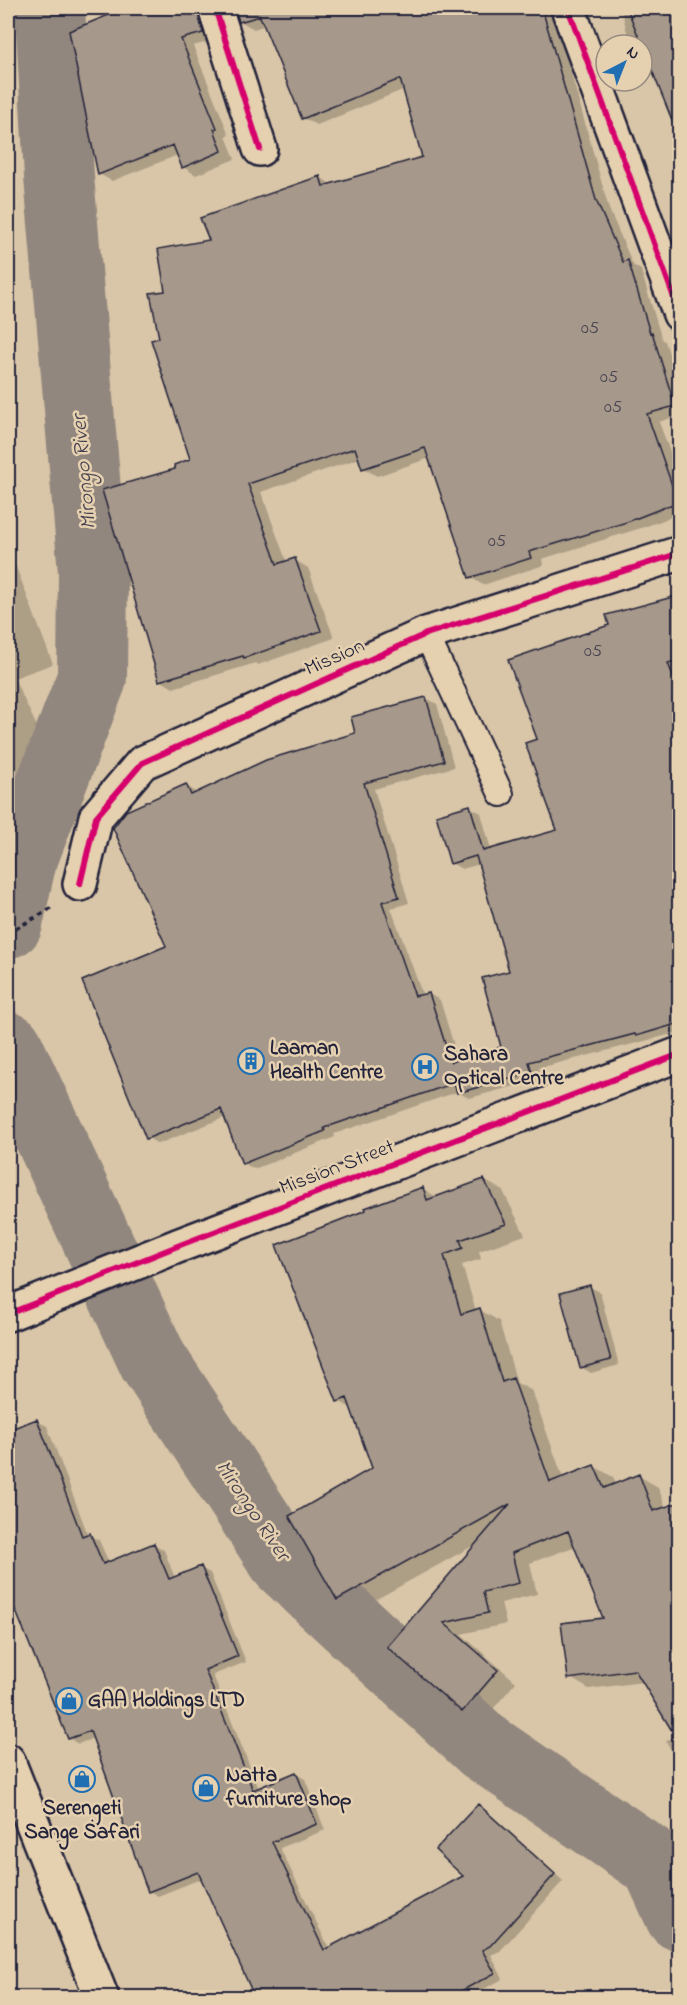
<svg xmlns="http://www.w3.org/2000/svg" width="687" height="2005" font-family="'Indie Flower',sans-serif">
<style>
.shadow{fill:#0003}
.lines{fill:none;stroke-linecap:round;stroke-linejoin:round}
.river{stroke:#92877e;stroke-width:70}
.building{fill:#a6988a;stroke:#22223b;stroke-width:1.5}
.service-casing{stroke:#22223b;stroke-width:28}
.minor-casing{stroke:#22223b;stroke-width:38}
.tertiary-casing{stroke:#22223b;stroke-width:38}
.trunk-casing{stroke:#22223b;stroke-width:38}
.path{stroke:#22223b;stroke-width:4;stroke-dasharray:4.5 4.5;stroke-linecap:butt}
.service{stroke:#e5d0af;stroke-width:24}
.minor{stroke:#e5d0af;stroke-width:33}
.tertiary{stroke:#e5d0af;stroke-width:33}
.trunk{stroke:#e5d0af;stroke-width:33}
.cycleway-casing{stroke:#e5d0af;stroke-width:10}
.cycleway{stroke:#d6006c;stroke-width:6}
.labels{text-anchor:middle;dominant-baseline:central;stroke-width:5;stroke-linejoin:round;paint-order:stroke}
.number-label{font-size:18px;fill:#43404f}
.street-label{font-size:21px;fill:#22223b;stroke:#e5d0af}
.poi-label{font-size:21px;font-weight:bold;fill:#22223b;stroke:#e5d0af;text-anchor:start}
.water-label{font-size:22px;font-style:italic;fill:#44404f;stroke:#e5d0af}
</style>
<rect width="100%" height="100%" fill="#d9c6a8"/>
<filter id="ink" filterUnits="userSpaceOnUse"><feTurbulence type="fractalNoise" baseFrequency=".0167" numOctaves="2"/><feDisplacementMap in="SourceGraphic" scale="12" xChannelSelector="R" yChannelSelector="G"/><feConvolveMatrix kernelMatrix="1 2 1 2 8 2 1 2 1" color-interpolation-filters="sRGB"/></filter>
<g filter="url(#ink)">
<path class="shadow" d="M105 8H212L216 40 193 46 229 135 226 136 235 159 196 175 183 167 178 155 112 181 99 174 108 17Z
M236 8H530L531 11 542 8 555 16 609 209 633 265 641 270 662 340 665 341 680 388V415L659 422 680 479V514L641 528 542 559 544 565 483 585 470 577 430 458 377 476 363 468 360 458 261 492 287 563 295 560 308 568 334 638 258 665 256 663 173 688 160 680 177 470 192 460 160 339 167 292 211 241 320 177 332 185 424 158 405 89 317 125 303 118 266 25 254 29 240 21Z
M621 8H680V125L643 45 628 36Z
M8 546 53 664 14 678 49 752 8 826Z
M680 597V1032L539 1068 542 1079 469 1098 457 1092 334 1134 335 1137 254 1169 243 1163 226 1117 158 1144 148 1138 186 785 198 794 357 734 426 698 437 704 454 767 374 789 409 903 391 908 423 996 429 994 440 1000 459 1062 503 1048 510 972 480 864 462 869 451 863 470 807 481 813 491 850 559 831 539 740 611 626Z
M680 1090V1113L674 1091Z
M484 1180 503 1191 525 1235 479 1251 481 1259 462 1265 476 1311 480 1310 499 1321 517 1383 532 1391 563 1478 594 1466 613 1477 616 1485 639 1476 658 1487 666 1508 680 1667V1763L666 1742 675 1735 643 1682 589 1689 570 1678 605 1619 576 1546 530 1563 537 1594 501 1603 506 1624 461 1634 516 1682 482 1722 463 1711 389 1647 478 1543 357 1610 338 1599 374 1469 353 1409 338 1401 423 1189 437 1197Z
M590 1287 600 1292 619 1365 591 1373 581 1367Z
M37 1421 47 1426 88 1535 99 1540 109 1563 154 1544 164 1550 175 1578 201 1568 210 1573 246 1662 213 1675 259 1789 296 1774 305 1779 325 1830 280 1848 329 1948 465 1876 478 1806 487 1811 563 1881 500 1951 491 1955 503 1979 472 1995 473 1998H256L203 1878 158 1896 149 1891 94 1738 78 1744 69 1738 18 1612 13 1609 8 1595V1432Z"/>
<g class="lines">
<path class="river" d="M8 923 21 863 92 678 93 571 59 177 50 8
M8 1047 153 1361 285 1563 484 1747 657 1865 680 1916"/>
</g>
<path class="building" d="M126 8H197L203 33 181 39 217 128 214 129 222 151 182 168 173 145 98 175 69 31Z
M235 8H542L596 200 623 262 628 260 650 333 652 332 675 406 647 414 678 502 627 522 529 552 531 558 469 578 425 448 362 469 355 448 248 484 277 564 295 558 321 631 244 658 243 656 159 681 102 490 175 469 174 465 190 459 151 340 159 338 150 293 165 291 158 249 209 240 200 218 320 176 323 186 422 157 400 79 302 119 259 14 260 16 239 22Z
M627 8H680V135H678Z
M680 595V660L668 663 680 695V1023L636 1036 635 1034 529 1062 532 1073 457 1093 454 1083 324 1128 325 1131 242 1164 221 1109 146 1139 82 981 166 946 113 828 126 811 186 784 191 795 266 760 355 733 351 717 426 697 444 761 364 783 399 897 382 902 415 996 429 993 451 1062 501 1047 482 978 509 971 476 856 450 864 436 815 470 805 483 851 557 830 525 743 537 739 508 660 609 625 606 615Z
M484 1179 506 1224 460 1240 463 1248 444 1255 461 1314 480 1308 502 1382 513 1378 550 1482 594 1465 604 1488 639 1474 653 1511 680 1502V1744L635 1670 568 1679 561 1623 603 1618 568 1531 512 1553 519 1583 483 1592 488 1613 444 1623 498 1670 462 1712 387 1647 510 1504 337 1600 289 1516 372 1468 347 1398 337 1402 276 1245 366 1210 365 1208 423 1187 427 1200Z
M590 1285 611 1360 580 1368 560 1293Z
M37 1419 82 1536 90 1533 103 1564 154 1543 169 1579 201 1566 238 1656 205 1670 253 1790 296 1772 317 1824 272 1842 324 1950 463 1876 435 1850 478 1804 555 1874 490 1946 482 1950 495 1973 448 1998H255L198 1872 148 1892 90 1731 68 1739 15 1609 8 1612V1430Z"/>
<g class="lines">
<defs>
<path id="service" d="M426 634 501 794"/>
<path id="minor" d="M215 8 260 149
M80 884 96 817 142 763 426 634 680 553
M8 1314 180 1245 680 1054"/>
<path id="tertiary" d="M568 8 680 314"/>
<path id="trunk" d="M8 1761 102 1998"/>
</defs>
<use href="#service" class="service-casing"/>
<use href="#minor" class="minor-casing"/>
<use href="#tertiary" class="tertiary-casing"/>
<use href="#trunk" class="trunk-casing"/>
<path class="path" d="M8 933 45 912 53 906"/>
<use href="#service" class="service"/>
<use href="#minor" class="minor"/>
<use href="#tertiary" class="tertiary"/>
<use href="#trunk" class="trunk"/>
<defs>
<path id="cycleway" d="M215 8 260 149
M568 8 680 314
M80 884 96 817 142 763 426 634 680 553
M8 1314 180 1245 680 1054"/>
</defs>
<use href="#cycleway" class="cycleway-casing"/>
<use href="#cycleway" class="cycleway"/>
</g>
</g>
<defs>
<symbol id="building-ring" viewBox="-11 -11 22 22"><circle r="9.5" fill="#e5d0af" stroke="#1f6fb2" stroke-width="1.5"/><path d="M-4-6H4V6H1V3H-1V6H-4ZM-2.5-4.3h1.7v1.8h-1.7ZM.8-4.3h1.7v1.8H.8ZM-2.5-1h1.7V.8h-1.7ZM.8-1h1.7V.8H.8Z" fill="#1f6fb2"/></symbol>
<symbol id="hospital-ring" viewBox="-11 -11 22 22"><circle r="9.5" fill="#e5d0af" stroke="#1f6fb2" stroke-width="1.5"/><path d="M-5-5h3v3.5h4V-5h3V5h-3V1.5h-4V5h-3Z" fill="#1f6fb2"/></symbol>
<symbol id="shop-ring" viewBox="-11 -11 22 22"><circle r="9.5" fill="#e5d0af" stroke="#1f6fb2" stroke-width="1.5"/><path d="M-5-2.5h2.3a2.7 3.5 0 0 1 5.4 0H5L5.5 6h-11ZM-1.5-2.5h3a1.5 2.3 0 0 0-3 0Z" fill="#1f6fb2"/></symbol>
</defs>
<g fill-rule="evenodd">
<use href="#building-ring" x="236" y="1046" width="30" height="30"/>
<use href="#hospital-ring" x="410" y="1052" width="30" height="30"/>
<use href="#shop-ring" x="54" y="1686" width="30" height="30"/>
<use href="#shop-ring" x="67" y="1764" width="30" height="30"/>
<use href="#shop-ring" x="191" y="1773" width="30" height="30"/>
</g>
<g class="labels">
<g class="number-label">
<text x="590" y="329">05</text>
<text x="609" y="378">05</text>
<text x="613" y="408">05</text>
<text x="497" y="542">05</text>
<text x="593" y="652">05</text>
</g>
<g class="street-label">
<text transform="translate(335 658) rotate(-24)">Mission</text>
<text transform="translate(337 1168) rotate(-21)">Mission Street</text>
</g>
<g class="poi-label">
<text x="270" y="1049">Laaman<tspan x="270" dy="24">Health Centre</tspan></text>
<text x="444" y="1055">Sahara<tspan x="444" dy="24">Optical Centre</tspan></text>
<text x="88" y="1701">GAA Holdings LTD</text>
<text x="226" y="1776">Natta<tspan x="226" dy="24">furniture shop</tspan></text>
<text x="82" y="1809" text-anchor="middle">Serengeti<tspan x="82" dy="24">Sange Safari</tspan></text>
</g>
<g class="water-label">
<text transform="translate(85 472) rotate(-95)">Mirongo River</text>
<text transform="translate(252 1511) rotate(56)">Mirongo River</text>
</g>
</g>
<rect width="687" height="2005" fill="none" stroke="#e5d0af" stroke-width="30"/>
<rect x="15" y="15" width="657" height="1975" fill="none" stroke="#22223b" stroke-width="2" filter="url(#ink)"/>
<g transform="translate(624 63) rotate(42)"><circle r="28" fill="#e5d0af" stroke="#978a81" stroke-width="1.5"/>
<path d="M0-4.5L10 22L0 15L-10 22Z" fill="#1f6fb2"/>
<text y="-9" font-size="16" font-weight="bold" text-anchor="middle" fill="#22223b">N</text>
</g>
</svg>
